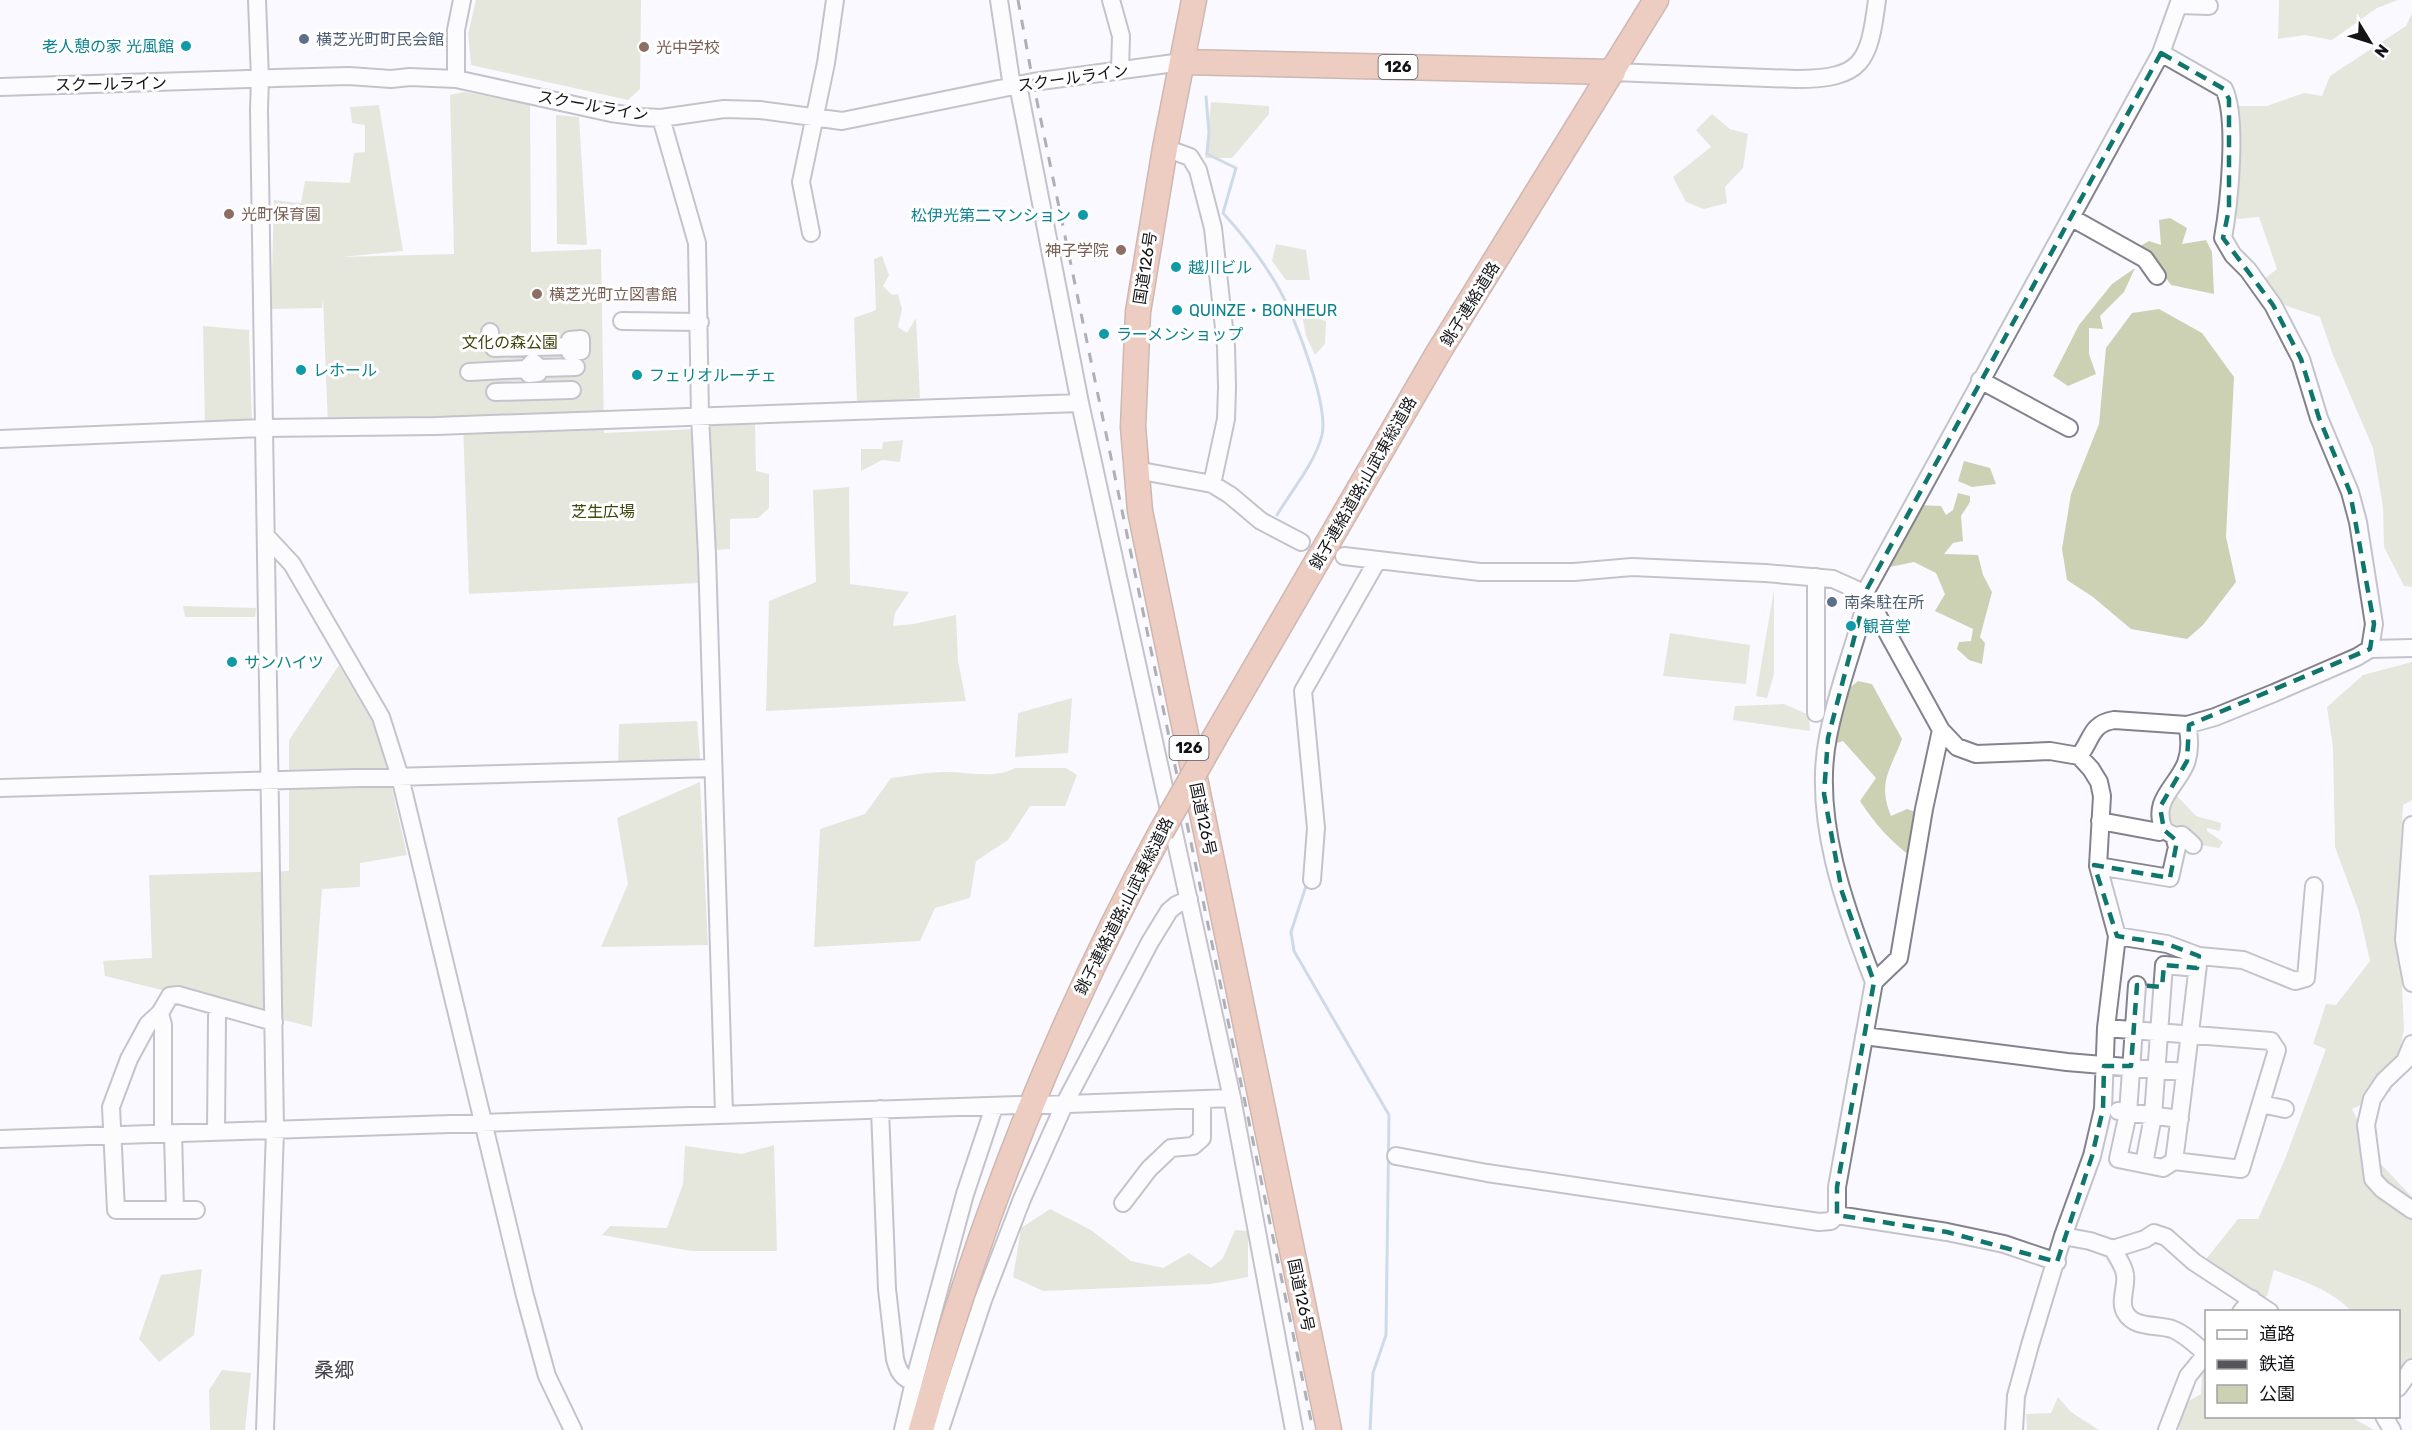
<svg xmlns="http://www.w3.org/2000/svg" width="2412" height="1430" font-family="Rubik,'Noto Sans JP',sans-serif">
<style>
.green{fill:#ccd1b4}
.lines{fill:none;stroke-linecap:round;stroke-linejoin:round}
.stream{stroke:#9bb4cd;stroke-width:3}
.minor-casing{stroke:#84828e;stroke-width:20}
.highway-casing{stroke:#976854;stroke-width:27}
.minor{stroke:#fff;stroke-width:16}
.highway{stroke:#de9675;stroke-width:24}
.rail{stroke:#56555a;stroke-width:3;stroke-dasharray:10 10;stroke-linecap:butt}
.highway-bridge-casing{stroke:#976854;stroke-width:27;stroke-linecap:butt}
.highway-bridge{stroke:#de9675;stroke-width:24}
.marked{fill:none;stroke:#0f766e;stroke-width:4.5;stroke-dasharray:12 8;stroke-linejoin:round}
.service-dot{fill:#5c6f8a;stroke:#fff;stroke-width:2}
.culture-dot{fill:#0f9aa8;stroke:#fff;stroke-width:2}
.education-dot{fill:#8d6e63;stroke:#fff;stroke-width:2}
.labels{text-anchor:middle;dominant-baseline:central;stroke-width:6;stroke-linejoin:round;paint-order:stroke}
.shield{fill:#fff;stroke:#5a5a5d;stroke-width:1.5}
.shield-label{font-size:15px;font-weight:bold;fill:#141418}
.service-label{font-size:16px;fill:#4e5e75;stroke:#fff;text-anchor:start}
.culture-label{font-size:16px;fill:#0d838f;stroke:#fff;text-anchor:start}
.education-label{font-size:16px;fill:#785e54;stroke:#fff;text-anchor:start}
.street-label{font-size:16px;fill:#141418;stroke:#fff}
.park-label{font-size:16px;fill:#40450c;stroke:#fff}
.quarter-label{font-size:20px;fill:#43414b;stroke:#fff}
</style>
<rect width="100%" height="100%" fill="#faf9ff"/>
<path class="green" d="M476 0H641L640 89 628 100 471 65 468 34Z
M2279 0H2398L2377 8 2332 40 2305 35 2278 39Z
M2412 13V587L2404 586 2384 547 2383 507 2373 448 2333 355 2320 317 2275 302 2263 280 2277 269 2259 217 2237 219 2233 199 2237 106H2267L2304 93 2322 96 2330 76 2406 26Z
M464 92 530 104 531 252 601 249 604 433 695 429 699 583 469 594 463 422 328 427 323 299 322 308 271 309 274 200 301 203 305 181 350 183 354 153 365 152V125L352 123 350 107 379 105 403 251 341 257 454 254 450 95Z
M1211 102 1269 106V114L1232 158H1205Z
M1712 114 1730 129 1748 134 1743 168 1725 187 1727 203 1704 209 1686 202 1673 177 1711 147 1696 130Z
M556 115 579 117 587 245 557 244Z
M2170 218 2187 228 2182 244 2206 240 2212 252 2214 294 2171 285 2160 270 2137 248 2149 241 2161 245 2159 220Z
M1276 244 1306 250 1310 280H1286L1272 261Z
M882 256 889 275 883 286 892 295 898 294 902 309 898 327 907 333 916 318 920 398 857 403 854 318 876 310 874 259Z
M2135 268 2124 292 2100 316 2103 329 2089 328V354L2096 374 2068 386 2053 376 2079 325 2112 284Z
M2159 309 2202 333 2234 377 2226 537 2236 582 2203 625 2187 639 2131 629 2093 597 2067 580 2062 549 2071 494 2099 424 2106 348 2132 313Z
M1302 315 1326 321 1325 344 1315 355 1306 336Z
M203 326 249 330 252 423 205 427Z
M755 424 756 471 769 474V508L758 518 730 519V549L713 550 709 426Z
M903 440 900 462 882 460 861 471V449H882L883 442Z
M1964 461 1990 468 1996 484 1972 487 1958 481Z
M849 487 850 584 909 592 895 613 893 626 913 624 956 615 958 661 966 701 766 711 769 601 816 582 813 490Z
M1958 493 1970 496V502L1961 516 1963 541 1953 543 1944 554 1978 555 1983 575 1992 592 1980 637 1985 643 1982 664 1969 660 1957 649 1959 642 1971 641 1973 629 1935 611 1945 594 1936 573 1914 562 1890 567 1918 505 1941 506 1946 515 1953 510Z
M1774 589V674L1767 698 1756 696Z
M183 606 256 608 255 617H185Z
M1670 633 1750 645 1746 684 1663 676Z
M2412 662V800L2403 805 2398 895 2404 1030 2391 1091 2352 1109 2379 1162 2412 1197V1363L2399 1393 2398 1312 2351 1311C2332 1290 2300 1280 2274 1270L2267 1296 2254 1309 2203 1263 2238 1219H2258L2285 1159 2326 1049 2313 1044 2326 1004 2336 1005 2370 961 2359 912 2335 847 2333 747 2327 707 2363 675Z
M339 665 380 735 407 855 360 863V887L322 889 312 1027 105 976 103 961 152 958 149 875 289 871V740Z
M1858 681 1872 684 1902 739C1891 769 1877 782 1891 816L1907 809 1921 814 1913 858C1891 842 1875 824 1860 801L1876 778 1843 741 1834 744 1846 691Z
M1072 698 1068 753 1015 757 1018 713Z
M1784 704 1809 715 1810 731 1733 720 1735 706Z
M697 721 701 769 618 771 619 724Z
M1015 768H1066L1077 775 1065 806H1030L1008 840 976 861 970 898 935 908 920 941 814 947 820 829 865 814 891 778C909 776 926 772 944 772 967 771 993 780 1015 768Z
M700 782 708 945 601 947 628 884 617 818Z
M2176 795 2196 816 2221 823 2220 831 2207 828V831L2223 842 2219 848 2201 845 2192 836 2180 833 2165 820 2167 805Z
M774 1145 777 1251H691L602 1235 610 1226 667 1228 683 1184 685 1146 742 1154Z
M1050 1209 1091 1230 1131 1261 1163 1268 1189 1253 1211 1268 1223 1258 1235 1230 1248 1231V1277L1211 1284 1043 1291 1013 1277 1021 1228Z
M202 1269 194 1335 159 1362 139 1339 161 1275Z
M2206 1366V1416L2351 1417 2374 1430H2179L2180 1406 2201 1394 2202 1371Z
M222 1370 251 1373 245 1430H210L209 1390Z
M2058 1397 2071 1412 2099 1430H2027L2026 1414 2051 1413Z"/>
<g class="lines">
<path class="stream" d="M1206 97 1209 132 1207 154 1236 168 1223 213C1243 235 1263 261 1278 287 1294 316 1329 404 1322 435 1315 463 1292 490 1277 515
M1307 883 1291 932 1294 951 1389 1115 1386 1335 1373 1373 1370 1430"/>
<defs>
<path id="minor" d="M257 0 260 79 259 109 275 1130 265 1430
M999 0 1012 87
M1111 0 1121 36 1120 70
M2179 5 2209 6
M2161 53 2224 89C2238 118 2229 205 2223 238L2233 255 2248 270 2273 305 2301 359 2319 418 2350 492 2358 522 2374 624 2370 649
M1613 72 1796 79C1863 79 1869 62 1877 0
M456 79V30L462 0
M1018 85 1080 403 1232 1098 1294 1430
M0 87 276 78 349 76 391 79 410 77 456 79 611 113 641 117 661 118 724 109 760 110 842 121 1033 82 1182 62
M661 118 697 243 700 416 707 555 724 1113
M1165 148 1190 157 1198 170 1213 228 1226 346 1227 387 1226 419 1212 484
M2072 218 2145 259 2157 276
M811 233 801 182 826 63 835 0
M622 321 700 322
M490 332 491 342
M581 339V351L570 352V340Z
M494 348 570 346
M540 368 576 367
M469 372 526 369 533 362 540 368 538 373 529 374 526 369
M1980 380 2069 428
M495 392 572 390
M0 439 264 428 436 426 1080 403
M1136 470 1212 484 1230 495 1261 521 1301 542
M266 536 292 564 381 717 400 777 525 1296 547 1376 573 1430
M1344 556 1480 572H1574L1632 567 1765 573 1833 579 1866 594 1941 730 1957 747 1976 754 2050 751 2079 756 2091 769 2099 782 2102 796 2098 866 2117 936 2106 1028 2103 1109 2092 1156 2063 1236 2030 1345 2016 1396 2014 1430
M1816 577V713
M1941 730 1924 809 1899 958 1874 982C1845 908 1812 817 1828 737 1836 694 1853 650 1864 609L1867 589 2161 53 2180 0
M2079 756C2092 740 2090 724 2114 720L2187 725 2215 717 2274 693 2357 657 2370 649 2412 648
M0 788 713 768
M2412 825 2404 940 2412 983
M2164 830C2151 800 2176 788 2186 763 2190 752 2190 737 2187 725
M2174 836 2182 835 2193 845
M2098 866 2170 878 2177 847 2174 836 2164 830 2159 832 2100 821
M1312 880 1316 828 1303 691 1377 561
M2117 936 2167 944 2199 956 2243 960 2295 981 2306 978 2314 886
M2137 985 2128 1113 2118 1159 2163 1168 2174 1161
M160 1013 163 1025V1134
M2106 1028 2271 1041 2277 1050 2241 1169 2174 1161C2183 1093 2191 1025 2199 956
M1864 1036 2067 1062 2185 1072
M2412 1044 2405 1061 2384 1081 2372 1099 2366 1125 2373 1179 2382 1189 2412 1210
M2261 1104 2285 1109
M1041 1105 1232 1098
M880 1109 887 1289 895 1359C898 1370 901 1378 914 1382L903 1430
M2118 1111 2180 1119
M216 1132 217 1016 220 1007
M173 1133 175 1210
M0 1139 1020 1105
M1396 1156 1487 1173 1819 1222 1831 1221 1837 1215V1187L1874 982
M2144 1164 2153 1116 2164 965 2197 968
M1123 1203 1149 1169 1171 1148 1193 1146 1202 1138V1100
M196 1210H116L111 1107 129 1059 148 1024 160 1013 170 996 178 995 274 1022
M1837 1215 1947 1232 2004 1244 2057 1262
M2063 1236 2090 1241 2113 1249 2145 1239 2154 1233 2166 1237 2194 1262 2270 1312
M2113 1249C2117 1258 2124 1265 2125 1275 2127 1286 2119 1301 2125 1312 2134 1329 2157 1324 2172 1329 2185 1334 2196 1345 2206 1354
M2241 1312 2252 1299
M914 1382 965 1194 994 1107
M2398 1388 2412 1368
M2384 1416 2392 1430
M940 1430 983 1300 1022 1199 1065 1103 1150 942 1169 911 1176 905 1189 899
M2167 1430 2188 1376 2206 1354"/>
<path id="highway" d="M1194 0 1165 148 1138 312 1133 427 1140 511 1329 1430
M1182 62 1613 72
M1215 737 1438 353 1656 0
M921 1430C980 1218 1056 1026 1161 832"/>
</defs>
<use href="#minor" class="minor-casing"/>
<use href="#highway" class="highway-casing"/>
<use href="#minor" class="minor"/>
<use href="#highway" class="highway"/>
<path class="rail" d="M1018 0 1033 82 1313 1430"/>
<defs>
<path id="highway-bridge" d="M1161 832 1215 737"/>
</defs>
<use href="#highway-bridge" class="highway-bridge-casing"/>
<use href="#highway-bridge" class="highway-bridge"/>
</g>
<path d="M0 0H2412V1430H0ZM2161 53 2224 89 2229 99V209L2223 238 2273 305 2301 359 2319 418 2350 492 2374 624 2370 649 2189 725 2187 761 2160 807 2164 830 2177 841 2170 878 2094 865 2117 936 2167 944 2199 956 2197 968 2164 965 2162 987 2137 985 2131 1066H2104L2103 1109 2092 1156 2057 1262 1947 1232 1837 1215V1187L1874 982 1842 892 1824 794 1828 738 1867 589Z" fill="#faf9ff" fill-opacity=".55" fill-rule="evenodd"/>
<path class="marked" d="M2161 53 2224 89 2229 99V209L2223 238 2273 305 2301 359 2319 418 2350 492 2374 624 2370 649 2189 725 2187 761 2160 807 2164 830 2177 841 2170 878 2094 865 2117 936 2167 944 2199 956 2197 968 2164 965 2162 987 2137 985 2131 1066H2104L2103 1109 2092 1156 2057 1262 1947 1232 1837 1215V1187L1874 982 1842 892 1824 794 1828 738 1867 589Z"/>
<g class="service-dot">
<circle cx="304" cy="39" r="6"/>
<circle cx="1832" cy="602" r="6"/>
</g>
<g class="culture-dot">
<circle cx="186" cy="46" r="6"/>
<circle cx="1083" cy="215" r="6"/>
<circle cx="1176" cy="267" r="6"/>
<circle cx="1177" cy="310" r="6"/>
<circle cx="1104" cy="334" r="6"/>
<circle cx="301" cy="370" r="6"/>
<circle cx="637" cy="375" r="6"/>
<circle cx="1851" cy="626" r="6"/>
<circle cx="232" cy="662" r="6"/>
</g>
<g class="education-dot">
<circle cx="644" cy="47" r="6"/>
<circle cx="229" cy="214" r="6"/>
<circle cx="1121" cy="250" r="6"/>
<circle cx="537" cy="294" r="6"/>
</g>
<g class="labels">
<g class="shield">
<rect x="1378.5" y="55" width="39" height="24" rx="4.5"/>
<rect x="1169.5" y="736" width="39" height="24" rx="4.5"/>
</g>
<g class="shield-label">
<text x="1398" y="67">126</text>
<text x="1189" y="748">126</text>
</g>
<g class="service-label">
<text x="316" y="39">横芝光町町民会館</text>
<text x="1844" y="602">南条駐在所</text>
</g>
<g class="culture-label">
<text x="174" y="46" text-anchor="end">老人憩の家 光風館</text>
<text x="1071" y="215" text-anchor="end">松伊光第二マンション</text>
<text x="1188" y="267">越川ビル</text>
<text x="1189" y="310">QUINZE・BONHEUR</text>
<text x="1116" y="334">ラーメンショップ</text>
<text x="313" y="370">レホール</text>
<text x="649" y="375">フェリオルーチェ</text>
<text x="1863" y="626">観音堂</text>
<text x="244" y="662">サンハイツ</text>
</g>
<g class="education-label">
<text x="656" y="47">光中学校</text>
<text x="241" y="214">光町保育園</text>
<text x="1109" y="250" text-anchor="end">神子学院</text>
<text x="549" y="294">横芝光町立図書館</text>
</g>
<g class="street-label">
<text transform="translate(1073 78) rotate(-8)">スクールライン</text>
<text transform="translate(111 84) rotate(-1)">スクールライン</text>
<text transform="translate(593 106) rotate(10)">スクールライン</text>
<text transform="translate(1145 268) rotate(-81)">国道126号</text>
<text transform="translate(1470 304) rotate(-58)">銚子連絡道路</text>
<text transform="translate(1363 483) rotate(-60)">銚子連絡道路;山武東総道路</text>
<text transform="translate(1203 819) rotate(78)">国道126号</text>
<text transform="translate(1124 906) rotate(-63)">銚子連絡道路;山武東総道路</text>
<text transform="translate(1301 1295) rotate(78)">国道126号</text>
</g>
<g class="park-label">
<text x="510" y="342">文化の森公園</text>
<text x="603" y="511">芝生広場</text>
</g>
<g class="quarter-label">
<text x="334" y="1370">桑郷</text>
</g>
</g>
<rect x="2205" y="1310" width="195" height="108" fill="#ffffff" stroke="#a1a1a3" stroke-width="1.5"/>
<rect x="2217" y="1330" width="30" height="9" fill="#ffffff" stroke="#a1a1a3" stroke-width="1.5"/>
<text x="2259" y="1340" font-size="18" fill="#141418">道路</text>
<rect x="2217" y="1360" width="30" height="9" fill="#56555a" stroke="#a1a1a3" stroke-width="1.5"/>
<text x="2259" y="1370" font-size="18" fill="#141418">鉄道</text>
<rect x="2217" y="1385" width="30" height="18" fill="#ccd1b4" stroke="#a1a1a3" stroke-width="1.5"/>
<text x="2259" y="1400" font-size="18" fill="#141418">公園</text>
<g transform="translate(2370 42) rotate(128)" stroke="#ffffff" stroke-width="4.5" paint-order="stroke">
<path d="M0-4.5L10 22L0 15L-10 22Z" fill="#141418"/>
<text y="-9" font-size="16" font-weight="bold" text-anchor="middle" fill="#141418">N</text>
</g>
</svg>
